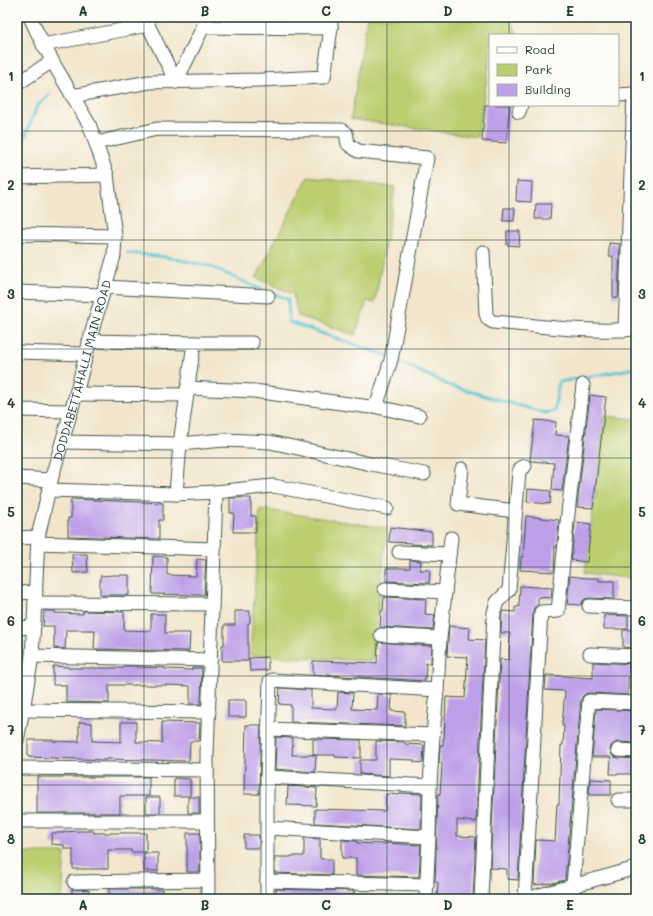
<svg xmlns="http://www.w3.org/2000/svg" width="653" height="916" font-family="Mali,sans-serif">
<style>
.green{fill:#bcce70;stroke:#6e8652}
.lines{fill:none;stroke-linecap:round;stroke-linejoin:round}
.stream{stroke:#5ac4d5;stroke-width:3}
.building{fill:#bea0e8}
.minor-casing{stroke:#3f564b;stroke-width:15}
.minor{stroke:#fff;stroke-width:13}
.grid{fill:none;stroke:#1f3d34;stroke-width:1;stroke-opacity:0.55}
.labels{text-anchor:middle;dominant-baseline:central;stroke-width:4;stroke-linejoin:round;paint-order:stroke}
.street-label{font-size:12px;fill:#1f3d34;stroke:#fdfcf7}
.neatline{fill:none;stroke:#1f3d34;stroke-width:1.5}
.grid-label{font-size:13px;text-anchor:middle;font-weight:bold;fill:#1f3d34}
</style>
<rect width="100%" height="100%" fill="#fdfcf7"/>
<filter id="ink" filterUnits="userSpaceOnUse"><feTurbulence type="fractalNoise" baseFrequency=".025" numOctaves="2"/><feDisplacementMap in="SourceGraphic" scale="8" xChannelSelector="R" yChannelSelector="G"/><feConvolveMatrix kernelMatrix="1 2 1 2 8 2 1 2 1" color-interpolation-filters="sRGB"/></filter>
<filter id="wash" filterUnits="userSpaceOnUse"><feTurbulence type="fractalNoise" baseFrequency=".012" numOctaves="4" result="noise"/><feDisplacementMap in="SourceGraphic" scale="16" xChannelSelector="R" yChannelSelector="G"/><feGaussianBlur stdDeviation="0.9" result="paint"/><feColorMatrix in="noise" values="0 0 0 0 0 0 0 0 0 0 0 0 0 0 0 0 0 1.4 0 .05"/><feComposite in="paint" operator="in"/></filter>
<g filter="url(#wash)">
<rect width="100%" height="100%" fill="#f2e5cb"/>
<path class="green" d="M367 17H507L518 34 516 35H490V59L477 137 351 119Z
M308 177 395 187 375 303 367 301 355 335 298 316 293 294 256 278Z
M605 416 636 419V579L585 573Z
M260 509 387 528 372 661 250 655Z
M17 660H23L17 699Z
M17 853H65L62 899H17Z"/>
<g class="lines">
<path class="stream" d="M17 148 21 147 37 106 49 95
M128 253 166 257 209 266 262 290
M271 293 288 299 289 322 388 356
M395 360 451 386 545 413 554 411 559 382 636 368"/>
</g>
<g id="blocks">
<path class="building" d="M485 105H510L506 143 482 141Z
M517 181 532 182 531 202 516 201Z
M536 204H551L550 219H535Z
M504 208H515L514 221H503Z
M507 231H520L519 246 507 245Z
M609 243 620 244 618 298 613 297V256H609Z
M590 395 606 397 593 508 577 507Z
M535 420 556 422 555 435 569 436 562 491 552 490 554 463 531 461 530 460Z
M528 489 551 491 550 504 527 502Z
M230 498H251V516H256V532H233L234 513H230Z
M71 499 163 503V520H159V539L68 536V518H71Z
M526 516 559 520 557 547H555L554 572 520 570 521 557H523Z
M575 522 591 524 587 562 571 560Z
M390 527 432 532V545L411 544V543L389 542Z
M72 554H87L88 572 73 573Z
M153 556 167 557V575L196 576 197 559 206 560 204 595 152 594Z
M410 560 421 561 420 570H430L429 583 386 581V568H410Z
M115 575H129V595H100V576Z
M570 576 587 578H599V581H614V599L589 598 585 599 582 602 581 605 567 604Z
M520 586 552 588 551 598 538 597V605L534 608 533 612 518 880 507 879V869L490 868 500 659 509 660 510 633H501L502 613 503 611 515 612V607H519Z
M384 597 426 599 425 614 435 615 433 630 380 627 381 611H383Z
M44 611H55V613L83 614V611L124 612V630L151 631V614H165V633H190L189 651 94 649 95 630H66L65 649 54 648V626H43Z
M235 611H250V623H248V661H222V645H224V625H235Z
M604 615 628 616V629H604Z
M449 626 470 628 469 639 485 640 476 822 457 820V836L476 837 473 899H437L438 882H435L438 794H440L442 765V763H439L440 745H443V739H444L446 697 465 698 468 657 447 656Z
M623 630H636V648L623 647Z
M378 642 432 646 431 663H426L425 681 313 674V661L377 663Z
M268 657V670L250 671 249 658Z
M593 662 636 664V677H628V695L589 693 585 694 582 697 581 700 565 880 552 883 534 885 536 840 555 841 557 804H559L561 745H563L564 726 562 725 565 691 545 690 546 675 593 678Z
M53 666 68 667V668H124V666H137V667L165 668V669L192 670V668H202L201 704H190V686L165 685H109V703L66 702V685H53Z
M280 688 311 690V708L337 709 338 692 353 693 352 709 377 710 378 694 392 695 391 711 405 712V726L291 722V705L279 704Z
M228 700H246V717H228Z
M596 709 636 711V743L618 742 615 743 611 746 610 750 611 754 614 757 618 758 636 759V774H610L611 757H592Z
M79 722 92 723V741L121 742V722H136V742L162 743V722L200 723 199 741H190L189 761 107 759V760L28 757V740H53V741L79 742Z
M246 725H261L259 794H244Z
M276 737 293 738 292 755H316L315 772 275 769Z
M313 739 361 740V758L335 757V755H313Z
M376 741 404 742 405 744 424 745 423 763 414 762V760L389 759V776L360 774V760H376Z
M37 777H149V796H120V813H37Z
M174 778 190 779V796H174Z
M590 779 611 780V795H589Z
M288 786 317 788 316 806 287 805Z
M400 793 422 794 421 829 315 823V809L385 811 386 794 400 795Z
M146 797H160V813H146Z
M188 797H199V813H188Z
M79 831H94V833H146V852H131V850H108V869H73V849H64V845L51 844 52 833H64V832Z
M187 833H200V872H187Z
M244 835H259V848H244Z
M304 838 320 839V858H321V859H332V875L275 873V857H291V856H304Z
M342 840 357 841V843L385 844V843L421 845 419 877 356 875V858H342Z
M144 853H158V871H144Z
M72 889 89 890V899H72Z
M109 889H162V899H109Z
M276 889 354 891V899H276Z"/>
</g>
</g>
<g filter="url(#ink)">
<use href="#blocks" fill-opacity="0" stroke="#3f564b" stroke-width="1"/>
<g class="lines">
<defs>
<g id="minor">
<path d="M147 17 148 25 176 82"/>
<path d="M203 27 331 28V17"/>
<path d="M43 45 148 25"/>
<path d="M176 82 208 17"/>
<path d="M17 84 52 61"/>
<path d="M618 95 634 94 633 120H636"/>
<path d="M72 96 149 82 261 80 324 77 331 28"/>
<path d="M519 112 521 105"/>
<path d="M96 143 157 129 342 130 346 133 348 144 358 151 427 158 391 360 378 401 376 405 370 407 254 391 187 388"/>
<path d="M17 177 107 175"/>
<path d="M17 234 115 236"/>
<path d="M483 252 486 314 488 319 493 322C541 326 589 333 636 329"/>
<path d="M105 287 268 296"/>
<path d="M17 292 102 295"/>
<path d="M625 330 633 120"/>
<path d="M89 341 194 343 180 444 176 494"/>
<path d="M194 343H252"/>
<path d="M17 352 86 354"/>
<path d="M76 394 187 395"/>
<path d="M373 406 419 416"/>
<path d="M17 410 71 411"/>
<path d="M62 442 180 444 224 440 270 442 371 464 424 474"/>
<path d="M462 469 458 504 516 511"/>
<path d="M17 478 51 480"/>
<path d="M49 490 176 494 216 492 207 755 208 899"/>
<path d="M216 492 262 487 274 486 387 508"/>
<path d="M17 538 38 537"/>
<path d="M38 543 214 549"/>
<path d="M399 552 449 554"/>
<path d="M385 589 445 592"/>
<path d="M17 593 36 592"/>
<path d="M35 603 212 604"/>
<path d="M589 606 636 608"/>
<path d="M17 628 34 627"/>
<path d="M381 635 440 638"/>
<path d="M590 654 636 656"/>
<path d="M32 656 210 660"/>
<path d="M23 710 209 712"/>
<path d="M268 729 433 735"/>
<path id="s1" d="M17 740 23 710 32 656 35 603 38 537 51 480 76 394 94 324 114 256 115 236 107 175 89 124 55 66 38 34 30 17"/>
<path d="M618 750 636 751"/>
<path d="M17 768 207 770"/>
<path d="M267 777 430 786"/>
<path d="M618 800H636"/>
<path d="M17 821H207"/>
<path d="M267 828 429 837"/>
<path d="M267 881 427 885"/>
<path d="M74 882 207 880"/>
<path d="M267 899V777L270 681 272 680 437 690"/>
<path d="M426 899 429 837 430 786 433 735 437 690 440 638 451 538"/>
<path d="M481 899 494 612 497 602 509 590 519 472 521 468 525 466"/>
<path d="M525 899 541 612 558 611 569 504 583 385"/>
<path d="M526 899 636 868"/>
<path d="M573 899V885L589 701 636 703"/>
</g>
</defs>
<use href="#minor" class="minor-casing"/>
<use href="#minor" class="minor"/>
</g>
</g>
<path class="grid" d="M144 17V899M266 17V899M387 17V899M509 17V35M509 105V899M17 131H636M17 240H636M17 349H636M17 458H636M17 567H636M17 676H636M17 785H636"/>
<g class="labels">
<g class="street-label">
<text stroke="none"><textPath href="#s1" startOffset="377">DODDABETTAHALLI MAIN ROAD</textPath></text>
</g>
</g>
<rect width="653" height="916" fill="none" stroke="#fdfcf7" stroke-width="44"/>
<rect x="489" y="34" width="130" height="72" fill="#fdfcf7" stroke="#a4b0a9"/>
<rect x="497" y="47" width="20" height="6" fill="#ffffff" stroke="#a4b0a9"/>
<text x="525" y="54" font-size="12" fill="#1f3d34">Road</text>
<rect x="497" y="64" width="20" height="12" fill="#bcce70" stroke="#a4b0a9"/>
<text x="525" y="74" font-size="12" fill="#1f3d34">Park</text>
<rect x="497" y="84" width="20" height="12" fill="#bea0e8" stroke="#a4b0a9"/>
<text x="525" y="94" font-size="12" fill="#1f3d34">Building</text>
<rect x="22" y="22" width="609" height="872" class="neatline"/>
<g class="grid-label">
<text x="83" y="16">A</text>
<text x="205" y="16">B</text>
<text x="326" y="16">C</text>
<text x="448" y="16">D</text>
<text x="570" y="16">E</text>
<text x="11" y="81">1</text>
<text x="642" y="81">1</text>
<text x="11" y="190">2</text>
<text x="642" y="190">2</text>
<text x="11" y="299">3</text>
<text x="642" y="299">3</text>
<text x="11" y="408">4</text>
<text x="642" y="408">4</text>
<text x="11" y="517">5</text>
<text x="642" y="517">5</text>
<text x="11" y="626">6</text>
<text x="642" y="626">6</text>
<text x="11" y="735">7</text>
<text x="642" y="735">7</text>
<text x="11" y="844">8</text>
<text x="642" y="844">8</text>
<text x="83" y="910">A</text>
<text x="205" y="910">B</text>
<text x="326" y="910">C</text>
<text x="448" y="910">D</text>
<text x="570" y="910">E</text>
</g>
</svg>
